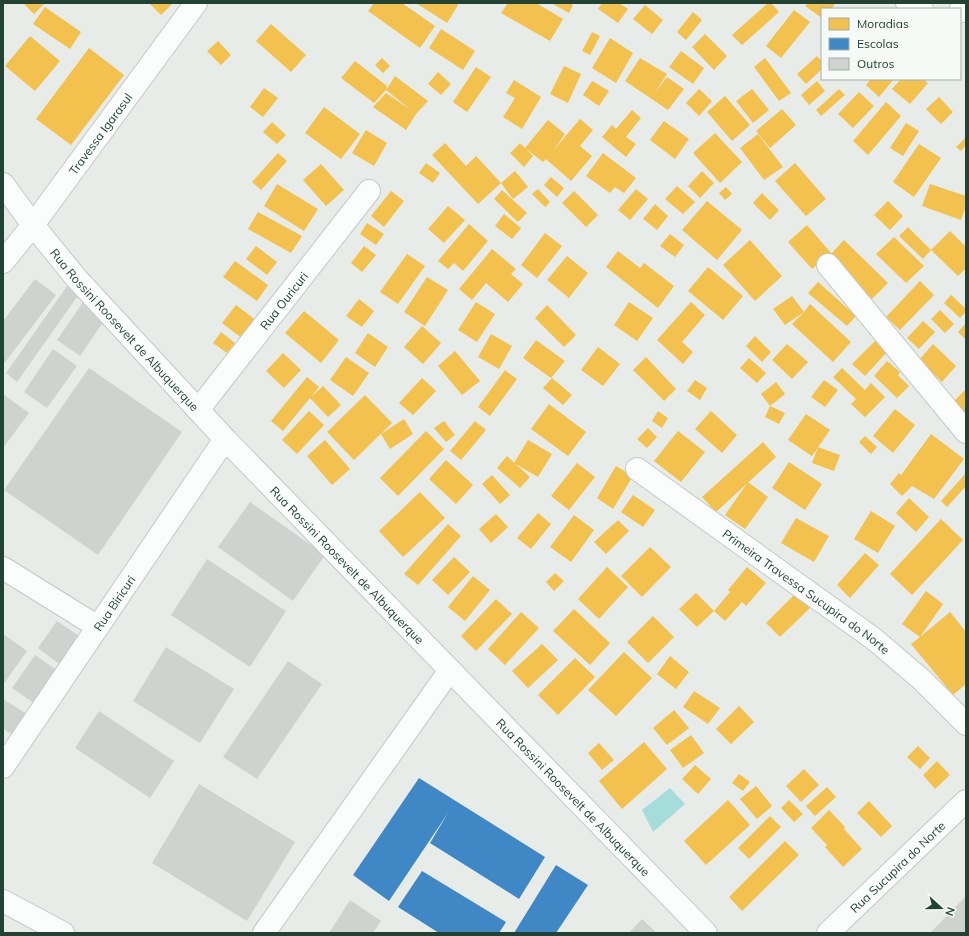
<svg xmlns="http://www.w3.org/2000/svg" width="969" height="936" font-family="Mulish,sans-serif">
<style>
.water{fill:#a6ddda}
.homes{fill:#f2c14e}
.schools{fill:#3f88c5}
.building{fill:#ced3d0}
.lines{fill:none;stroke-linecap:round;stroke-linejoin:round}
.street-casing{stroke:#c4c9c6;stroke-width:24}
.street{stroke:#fbfcfc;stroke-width:22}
.labels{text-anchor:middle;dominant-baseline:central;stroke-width:4;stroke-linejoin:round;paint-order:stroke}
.street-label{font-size:12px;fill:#224234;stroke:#f6faf7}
</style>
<rect width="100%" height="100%" fill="#e7ece9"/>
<path class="water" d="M670 788 685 804 653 832 642 810Z"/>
<path class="homes" d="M23 3H45L34 14Z
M149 3H173L161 15Z
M374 3H402L435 26 420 48 368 11Z
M416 3H456L458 5 447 23Z
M508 3H536L563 19 550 41 501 13Z
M551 3H569L573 5 569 13Z
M602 3H619L628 9 618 23 598 9Z
M768 3H771L779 12 742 45 732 35Z
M808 3H836L831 9H822V18L805 6Z
M645 5 663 20 652 34 633 19Z
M45 7 81 32 70 49 33 24Z
M794 10 810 22 781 58 766 46Z
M693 12 702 20 686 40 677 32Z
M271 24 306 55 291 72 256 41Z
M441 29 475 51 463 70 429 48Z
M592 32 600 36 590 55 582 51Z
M705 34 727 56 714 70 692 47Z
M30 36 60 61 35 91 5 66Z
M610 38 633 53 616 83 592 68Z
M218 41 231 55 221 65 207 51Z
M89 48 124 75 71 145 36 119Z
M681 51 704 68 693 84 669 67Z
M817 56 822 62V69L806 84 797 74Z
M382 58 390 66 383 73 375 65Z
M640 58 667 74 654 94 667 77 684 89 668 110 625 81Z
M765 58 791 93 779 101 754 67Z
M355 61 387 86 386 90 395 76 428 101 416 114 406 130 373 107 386 93 411 110 386 90 374 103 341 78Z
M564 66 581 74 568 103 550 94Z
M476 67 491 77 467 112 453 102Z
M438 72 451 84 441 95 428 84Z
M871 79H894L879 97 866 85Z
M901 79H923L928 83 910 104 892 89Z
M514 80 541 97 522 129 503 117 515 98 506 93Z
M592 81 609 91 599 106 583 95Z
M817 81 825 91 809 105 801 95Z
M264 88 278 98 263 117 250 107Z
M699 89 712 101 699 116 686 103Z
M752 89 769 110 753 123 736 101Z
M839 89 845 95 821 116 816 110Z
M859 92 874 106 853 128 838 114Z
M725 96 750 125 732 141 707 112Z
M939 97 953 112 941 124 926 109Z
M886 102 901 116 868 155 853 141Z
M324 107 360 134 341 159 305 133Z
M782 109 796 125 770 148 756 131Z
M632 110 641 118 626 137 636 144 626 157 602 137 612 125 616 129Z
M580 119 593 130 580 146 592 156 571 181 546 159 543 162 526 149 533 156 524 167 510 153 520 143 525 148 548 120 565 134 553 151Z
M664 121 689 139 675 159 650 140Z
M272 122 286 135 277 144 263 132Z
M906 123 919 131 903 156 890 148Z
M366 130 387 143 374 166 352 153Z
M715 133 742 162 720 183 693 153Z
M758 134 783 167 764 180 740 148Z
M966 137V145L961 151 956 147Z
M445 143 466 166 476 156 501 183 478 204 432 155Z
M919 144 941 158 914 197 893 182Z
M278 153 287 161 261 190 252 182Z
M603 153 636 178 624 193 615 187 610 193 586 176Z
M426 163 440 173 433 183 419 173Z
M795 163 826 199 806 216 775 181Z
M321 164 344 190 326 206 303 180Z
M515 171 528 187 513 199 501 183Z
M702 171 714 183 700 198 688 186Z
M551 177 564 188 557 197 544 185Z
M277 184 318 209 304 231 264 206Z
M930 184 966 196V206L961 220 922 206Z
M677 186 695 202 683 214 665 199Z
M726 187 732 194 725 200 719 193Z
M538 189 550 202 545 207 532 194Z
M636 189 648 199 630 220 618 210Z
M502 190 527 213 518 222 494 199Z
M391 191 404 201 384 227 371 216Z
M574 191 598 215 586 227 562 203Z
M762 193 779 210 770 220 753 203Z
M707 201 742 230 717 260 682 230Z
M888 201 903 216 890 230 874 215Z
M655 204 668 216 657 230 643 219Z
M448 206 465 220 444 243 428 229Z
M258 212 302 236 291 253 248 229Z
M504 214 521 228 512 239 495 226Z
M367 223 384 234 376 245 360 234Z
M469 224 488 241 463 271 454 263 448 269 438 261Z
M807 225 831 253 812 269 788 242Z
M908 227 931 250 923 259 899 236Z
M950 231 966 247V268L958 276 931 250Z
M545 233 562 246 537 278 521 265Z
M670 234 684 245 675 257 660 246Z
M894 237 924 266 906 283 876 254Z
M750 240 782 276 755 301 723 265Z
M844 240 888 283 872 299 828 257Z
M256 246 277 262 267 275 246 259Z
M364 246 376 255 362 272 351 263Z
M492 249 516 269 511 274 523 284 508 302 486 283 472 300 459 289Z
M618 251 640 268 644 263 674 286 658 308 606 267Z
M407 254 425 266 398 304 380 292Z
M567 256 588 273 569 298 547 280Z
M235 261 268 285 257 301 223 277Z
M708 267 743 296 723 320 688 291Z
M427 277 448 290 425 326 404 312Z
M920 281 934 295 900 330 886 317Z
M818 282 856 316 847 326 808 293Z
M951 295 966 309V312L960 318 944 303Z
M792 296 804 312 810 304 851 342 833 362 792 324 804 312 785 325 773 309Z
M359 299 374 311 362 327 346 316Z
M476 302 495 314 477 342 458 330Z
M629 302 653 318 637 341 614 325Z
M691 302 705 315 682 342 693 352 683 364 657 340Z
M236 305 257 321 243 339 222 323Z
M547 305 576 335 564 347 535 318Z
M940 310 954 324 945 333 931 319Z
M304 311 339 340 321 363 285 333Z
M923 321 935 332 919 349 907 338Z
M966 323V340L958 332Z
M422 326 441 343 423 364 404 347Z
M221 332 235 343 227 353 213 343Z
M368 333 388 347 375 367 355 353Z
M491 334 512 346 499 369 478 357Z
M755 336 771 352 762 362 746 346Z
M877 339 889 350 865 376 852 364Z
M536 340 565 361 551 378 523 358Z
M787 344 808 362 792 379 772 360Z
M933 344 956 366 942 382 919 360Z
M598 347 620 364 603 386 581 370Z
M455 351 480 381 462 395 438 366Z
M283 353 301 370 284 388 266 371Z
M346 357 369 373 353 396 330 380Z
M646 357 676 389 664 401 633 370Z
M749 358 766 373 757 383 740 368Z
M887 361 900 372 898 375 909 386 897 398 874 376Z
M842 368 865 390 871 383 885 397 865 417 851 404 856 399 833 377Z
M505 370 517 379 490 416 478 407Z
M307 377 319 387 311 397 323 386 341 405 328 417 310 398 283 431 271 421Z
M422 378 436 391 413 415 399 403Z
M552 378 572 395 563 405 543 388Z
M695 380 707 388 700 400 687 391Z
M824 380 838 390 825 407 811 397Z
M776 382 785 394 770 406 761 394Z
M966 389V419L951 404Z
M365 395 392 423 354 460 327 432Z
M549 404 586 432 568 456 531 429Z
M770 406 785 413 779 424 765 417Z
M895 409 915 425 893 453 873 436Z
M309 411 324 425 297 454 282 440Z
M658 411 668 418 662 428 652 421Z
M711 411 737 435 722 453 695 429Z
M806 414 830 430 812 456 788 440Z
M404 419 413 434 390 449 381 434Z
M444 421 455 435 446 442 434 428Z
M475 421 486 430 461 460 450 451Z
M648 428 657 437 647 448 637 439Z
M426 431 444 449 398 496 380 478Z
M678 431 705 452 681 482 654 461Z
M931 434 964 459 934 499 912 486 902 496 890 484 899 473 901 475Z
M865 436 877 447 871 454 859 442Z
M325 440 350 469 332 485 307 456Z
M528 440 552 454 538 477 514 463Z
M763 442 776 457 716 512 702 497Z
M818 447 840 455 834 471 812 463Z
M507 456 530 477 520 488 497 468Z
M446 460 473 485 456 504 429 479Z
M789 462 822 484 805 510 772 488Z
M577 463 595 477 569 510 551 496Z
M616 466 633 476 613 509 597 498Z
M966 473V486L947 507 941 501Z
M492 475 510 495 500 504 482 484Z
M748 482 768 497 745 529 725 515Z
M420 492 445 518 403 557 379 531Z
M633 495 655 510 643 527 621 512Z
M909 498 929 517 916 532 896 513Z
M871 511 895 526 878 553 854 539Z
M538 513 551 524 531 549 517 538Z
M496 514 508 527 491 543 479 529Z
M574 515 594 530 571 562 550 547Z
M796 518 829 536 814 562 781 543Z
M941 519 963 540 912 595 890 574Z
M618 520 629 531 606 554 594 542Z
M448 524 461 536 418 585 404 574Z
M650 547 671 567 642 597 621 576Z
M865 553 879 565 850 598 837 585Z
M454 557 470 572 448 595 432 580Z
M607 567 628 587 599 619 578 599Z
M747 567 766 583 746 606 742 602 725 621 714 611 730 592 728 590Z
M555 573 564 581 554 591 546 582Z
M473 576 490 590 465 621 448 607Z
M926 591 943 604 920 637 950 612 966 632V684L953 695 911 644 920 637 902 624Z
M696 593 714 611 697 627 679 609Z
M796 593 810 608 780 637 766 623Z
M496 599 512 614 476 651 461 636Z
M574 609 610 643 590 665 553 631Z
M521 612 539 628 505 665 488 649Z
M653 616 674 637 648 663 627 642Z
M542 644 558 660 528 688 512 671Z
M624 652 652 678 616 716 588 690Z
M670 656 689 672 676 689 657 674Z
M575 658 595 677 558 715 538 695Z
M694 691 720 708 708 724 683 707Z
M739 706 754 722 731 744 716 729Z
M674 710 689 728 667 745 653 728Z
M691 735 704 753 683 768 670 750Z
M644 742 667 769 622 809 599 781Z
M599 743 614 760 602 770 588 753Z
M918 746 930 758 920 769 907 757Z
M937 761 950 775 935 789 923 775Z
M695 765 711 779 698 794 682 779Z
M804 769 819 785 801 802 786 786Z
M739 774 750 782 743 791 732 783Z
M756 786 772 806 757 819 740 799Z
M827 787 836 797 815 816 806 806Z
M728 800 750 825 706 865 684 841Z
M789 800 803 814 794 822 781 808Z
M869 801 892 826 881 837 857 813Z
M829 810 845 827 844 829 862 849 843 867 825 847 827 845 811 828Z
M770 816 781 827 749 859 738 848Z
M785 841 799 855 742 911 729 897Z"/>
<path class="schools" d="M419 778 545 857 519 899 430 843 448 813 389 901 353 875Z
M556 865 588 885 556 933H514Z
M422 871 506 922 499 933H439L398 907Z"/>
<path class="building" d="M35 279 56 295 3 365V321Z
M70 282 82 290 17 382 6 373Z
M83 302 106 318 80 356 57 340Z
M53 349 77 366 47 408 24 392Z
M89 368 182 432 98 555 4 490Z
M3 394 29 413 3 448Z
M250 502 325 555 293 601 218 547Z
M207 559 286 611 250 667 171 615Z
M57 621 82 638 62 666 38 648Z
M3 634 27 651 3 685Z
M166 647 234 689 200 743 133 701Z
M35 655 61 673 38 706 12 688Z
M288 661 322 684 257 779 223 757Z
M3 699 30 716 17 737 3 729Z
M99 711 174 761 150 798 75 748Z
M199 784 295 842 247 921 152 863Z
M966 896V933H930Z
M350 900 381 921 373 933H329Z
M642 919 657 933H629Z"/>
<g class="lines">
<defs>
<g id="street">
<path d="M907 3 922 9"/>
<path d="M960 11H966"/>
<path id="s1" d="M3 184 33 225 77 279 225 439 706 933"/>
<path id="s2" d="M3 262 33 225 196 3"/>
<path d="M828 265 966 432"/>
<path id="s3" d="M198 410 369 191"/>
<path id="s4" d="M637 469 874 639 922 680 966 724"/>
<path d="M3 568 98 627"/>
<path id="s5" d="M3 767 225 439"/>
<path d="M3 901 63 933"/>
<path d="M264 933 450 670"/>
<path id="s6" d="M828 933 966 801"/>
</g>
</defs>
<use href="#street" class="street-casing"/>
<use href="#street" class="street"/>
</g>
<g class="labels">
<g class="street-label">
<text stroke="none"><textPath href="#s2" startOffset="161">Travessa Igarasul</textPath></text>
<text stroke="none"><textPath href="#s3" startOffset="139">Rua Ouricuri</textPath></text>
<text stroke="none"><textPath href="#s1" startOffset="190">Rua Rossini Roosevelt de Albuquerque</textPath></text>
<text stroke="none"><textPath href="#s1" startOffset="514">Rua Rossini Roosevelt de Albuquerque</textPath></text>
<text stroke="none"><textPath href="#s4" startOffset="209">Primeira Travessa Sucupira do Norte</textPath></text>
<text stroke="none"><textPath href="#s5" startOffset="198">Rua Biricuri</textPath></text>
<text stroke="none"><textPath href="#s1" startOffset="838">Rua Rossini Roosevelt de Albuquerque</textPath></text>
<text stroke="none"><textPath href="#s6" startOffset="96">Rua Sucupira do Norte</textPath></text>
</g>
</g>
<rect width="969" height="936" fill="none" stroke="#224234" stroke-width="8"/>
<rect x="821" y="8" width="140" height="72" fill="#f6faf7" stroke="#a1b0a9"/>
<rect x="829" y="18" width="20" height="12" fill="#f2c14e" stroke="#a1b0a9"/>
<text x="857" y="28" font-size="12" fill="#224234">Moradias</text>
<rect x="829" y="38" width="20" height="12" fill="#3f88c5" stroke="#a1b0a9"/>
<text x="857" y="48" font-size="12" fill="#224234">Escolas</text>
<rect x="829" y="58" width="20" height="12" fill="#ced3d0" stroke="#a1b0a9"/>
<text x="857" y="68" font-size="12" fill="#224234">Outros</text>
<g transform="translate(941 908) rotate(111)" stroke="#f6faf7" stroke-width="3" paint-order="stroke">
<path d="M0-3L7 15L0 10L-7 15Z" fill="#224234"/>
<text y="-6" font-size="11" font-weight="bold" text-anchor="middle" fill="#224234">N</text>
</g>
</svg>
